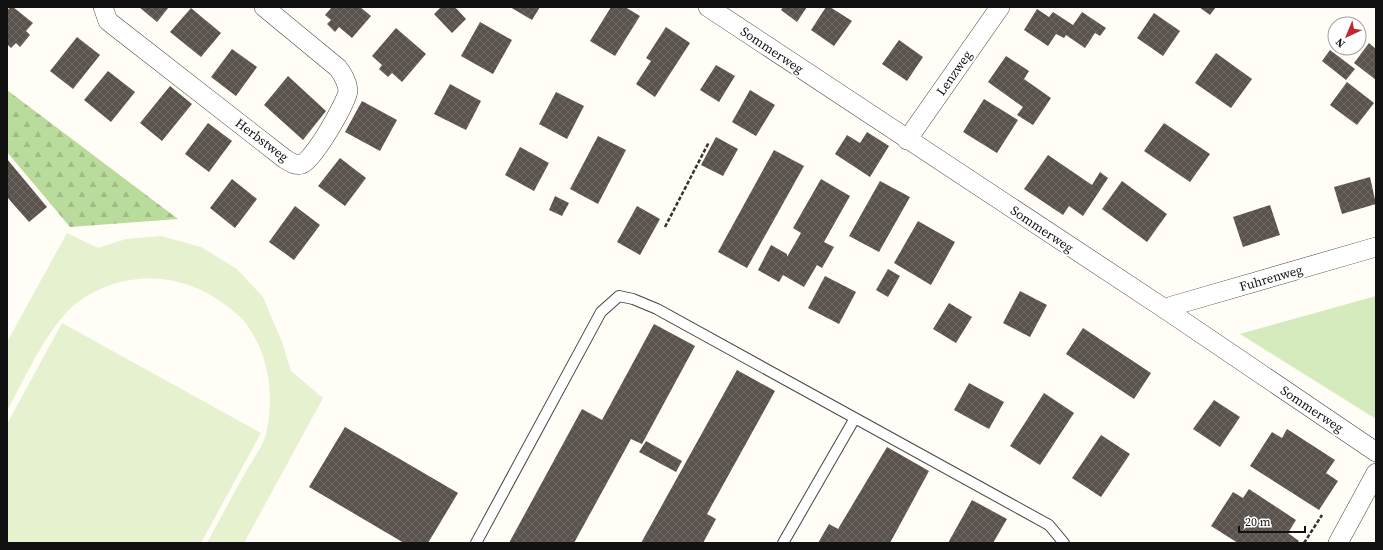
<svg xmlns="http://www.w3.org/2000/svg" width="1383" height="550" font-family="'Source Serif 4',serif">
<style>
.forest{fill:url(#forest-firs)}
.park{fill:#d5ebbd}
.pitch{fill:#e6f2cf}
.building{fill:url(#building-cross-hatch)}
.lines{fill:none;stroke-linecap:round;stroke-linejoin:round}
.lane-casing{stroke:#444;stroke-width:12}
.street-casing{stroke:#444;stroke-width:20}
.path{stroke:#333;stroke-width:2.5;stroke-dasharray:4 2;stroke-linecap:butt}
.lane{stroke:#fff;stroke-width:10}
.street{stroke:#fff;stroke-width:19}
.labels{text-anchor:middle;dominant-baseline:central;stroke-width:4;stroke-linejoin:round;paint-order:stroke}
.street-label{font-size:13px;fill:#111;stroke:#fff}
</style>
<defs>
<pattern id="forest-firs" width="22" height="20" patternUnits="userSpaceOnUse"><rect width="22" height="20" fill="#b9dc9c"/><path d="M5 1l3.5 6h-7zM16 11l3.5 6h-7z" fill="#9ebc85"/></pattern>
<pattern id="building-cross-hatch" width="8" height="8" patternUnits="userSpaceOnUse"><rect width="8" height="8" fill="#5a524d"/><path d="M0 0l8 8M0 8l8-8" fill="none" stroke="#6d6662"/></pattern>
</defs>
<rect width="100%" height="100%" fill="#fffdf5"/>
<path class="forest" d="M7 90 178 219 70 227 7 152Z"/>
<path class="park" d="M1376 296V419L1240 334Z"/>
<path class="pitch" d="M67 233 98 248 126 239 161 236 201 247 237 269 263 297 282 342 291 371 323 398 244 543H207C221 517 235 491 249 466 255 456 264 444 266 434 275 395 269 353 244 321 240 316 234 312 228 307 187 273 128 268 82 299 50 320 26 377 7 411V342Z
M62 323 261 433 201 543H7V424Z"/>
<path class="building" d="M10 7H13L33 23 26 31 30 35 20 47 16 43 11 48 7 44V11Z
M139 7H169L157 22Z
M332 7H360L371 16 352 38 339 27 335 32 327 24 331 20 325 15Z
M441 7H455L466 19 452 33 434 14Z
M510 7H540L532 20Z
M611 7H625L640 16 615 56 590 41Z
M783 7H807L797 22 781 10Z
M826 7H830L852 21 834 46 811 30Z
M1199 7H1216L1210 15Z
M191 8 221 33 201 57 170 32Z
M1037 9 1049 17 1053 12 1073 25 1082 12 1106 28 1100 36 1095 33 1085 48 1066 35 1064 38 1056 34 1048 46 1024 30Z
M1154 13 1180 31 1163 56 1137 38Z
M480 22 512 40 493 74 461 56Z
M666 27 690 43 655 97 636 84 651 61 646 58Z
M396 28 426 54 402 82 392 73 388 77 379 69 382 65 372 56Z
M77 37 100 55 73 89 50 71Z
M899 40 923 57 907 81 882 64Z
M1369 43 1376 49V80L1354 63Z
M232 49 257 67 236 96 211 77Z
M1330 50 1355 69 1346 80 1322 61Z
M1216 53 1252 79 1231 108 1195 83Z
M1006 56 1029 71 1024 79 1051 98 1033 125 1017 115 1023 107 988 82Z
M716 65 735 76 719 102 700 90Z
M108 71 135 92 111 122 84 100Z
M288 76 326 111 303 140 264 105Z
M1347 82 1374 103 1357 125 1330 105Z
M450 84 481 101 466 130 434 114Z
M170 86 192 104 162 141 140 123Z
M750 90 775 105 756 136 732 122Z
M556 92 584 106 567 139 539 124Z
M984 99 1018 120 997 153 963 132Z
M362 101 397 120 380 151 345 132Z
M208 123 232 141 209 172 185 154Z
M1164 123 1210 154 1190 182 1144 151Z
M867 132 889 146 870 177 835 154 847 135 860 143Z
M598 136 626 150 598 204 570 189Z
M716 137 738 149 723 176 701 165Z
M520 147 549 163 534 191 505 175Z
M774 150 804 166 747 268 718 252Z
M1048 155 1092 185 1100 172 1108 178 1083 216 1069 206 1063 215 1024 189Z
M340 158 366 178 345 206 318 186Z
M7 159 47 207 29 222 7 197Z
M1370 177 1376 204 1342 214 1334 187Z
M232 179 257 199 235 228 210 208Z
M821 179 850 196 824 242 834 247 822 268 817 265 804 287 783 275 779 282 758 270 771 245 787 254V257L801 233 793 228Z
M880 181 910 197 879 252 849 236Z
M1122 181 1167 214 1147 242 1102 209Z
M555 196 569 203 562 216 549 210Z
M1270 205 1280 235 1243 247 1233 217Z
M295 206 320 225 294 260 269 242Z
M637 206 660 219 640 255 617 242Z
M918 221 955 242 931 285 894 263Z
M888 269 900 276 888 297 876 290Z
M825 276 856 292 839 324 808 308Z
M1020 291 1047 305 1030 337 1003 323Z
M949 303 972 317 956 343 933 329Z
M654 324 695 346 642 444 631 439 574 543H509L582 409 602 420Z
M1083 328 1151 373 1134 399 1066 354Z
M737 370 775 391 707 514 716 519 703 543H641Z
M969 383 1004 402 989 429 954 410Z
M1044 393 1074 413 1040 465 1010 446Z
M1214 400 1240 417 1220 447 1193 429Z
M345 427 458 493 428 543H404L309 487Z
M1287 429 1335 460 1326 473 1338 481 1319 510 1250 466 1272 432 1282 438Z
M1101 435 1130 454 1101 497 1072 478Z
M646 441 682 461 676 472 639 452Z
M887 447 929 471 890 543H818L829 524 838 529Z
M1249 489 1296 520 1288 533 1299 541 1298 543H1238L1211 526 1233 492 1243 498Z
M972 500 1007 519 993 543H948Z"/>
<g class="lines">
<defs>
<path id="lane" d="M476 543 601 312 619 296 633 299 657 309 1049 525 1064 543
M783 543 855 418"/>
<path id="street" d="M103 7 108 21 285 159C290 162 295 166 302 164 312 162 348 101 348 90 347 81 343 75 338 68L264 7
M708 7 1168 311 1376 452
M907 140 1000 7
M1168 311 1172 306 1376 247
M1338 543 1376 473"/>
</defs>
<use href="#lane" class="lane-casing"/>
<use href="#street" class="street-casing"/>
<path class="path" d="M665 227 709 142
M1304 543 1322 515"/>
<use href="#lane" class="lane"/>
<use href="#street" class="street"/>
</g>
<g class="labels">
<g class="street-label">
<text transform="translate(772 50) rotate(34)">Sommerweg</text>
<text transform="translate(954 73) rotate(-55)">Lenzweg</text>
<text transform="translate(262 140) rotate(37)">Herbstweg</text>
<text transform="translate(1042 229) rotate(34)">Sommerweg</text>
<text transform="translate(1271 278) rotate(-16)">Fuhrenweg</text>
<text transform="translate(1312 409) rotate(34)">Sommerweg</text>
</g>
</g>
<rect width="1383" height="550" fill="none" stroke="#111111" stroke-width="16"/>
<g transform="translate(1347 36) rotate(224)"><circle r="19" fill="#ffffff" stroke="#a0a0a0"/>
<path d="M0-3L7 15L0 10L-7 15Z" fill="#c4262e"/>
<text y="-6" font-size="11" font-weight="bold" text-anchor="middle" fill="#111111">N</text>
</g>
<path d="M1239 526v6h66v-6" fill="none" stroke="#111111" stroke-width="2"/>
<text x="1245" y="526" font-size="12" fill="#111111" stroke="#ffffff" stroke-width="3" paint-order="stroke">20 m</text>
</svg>
